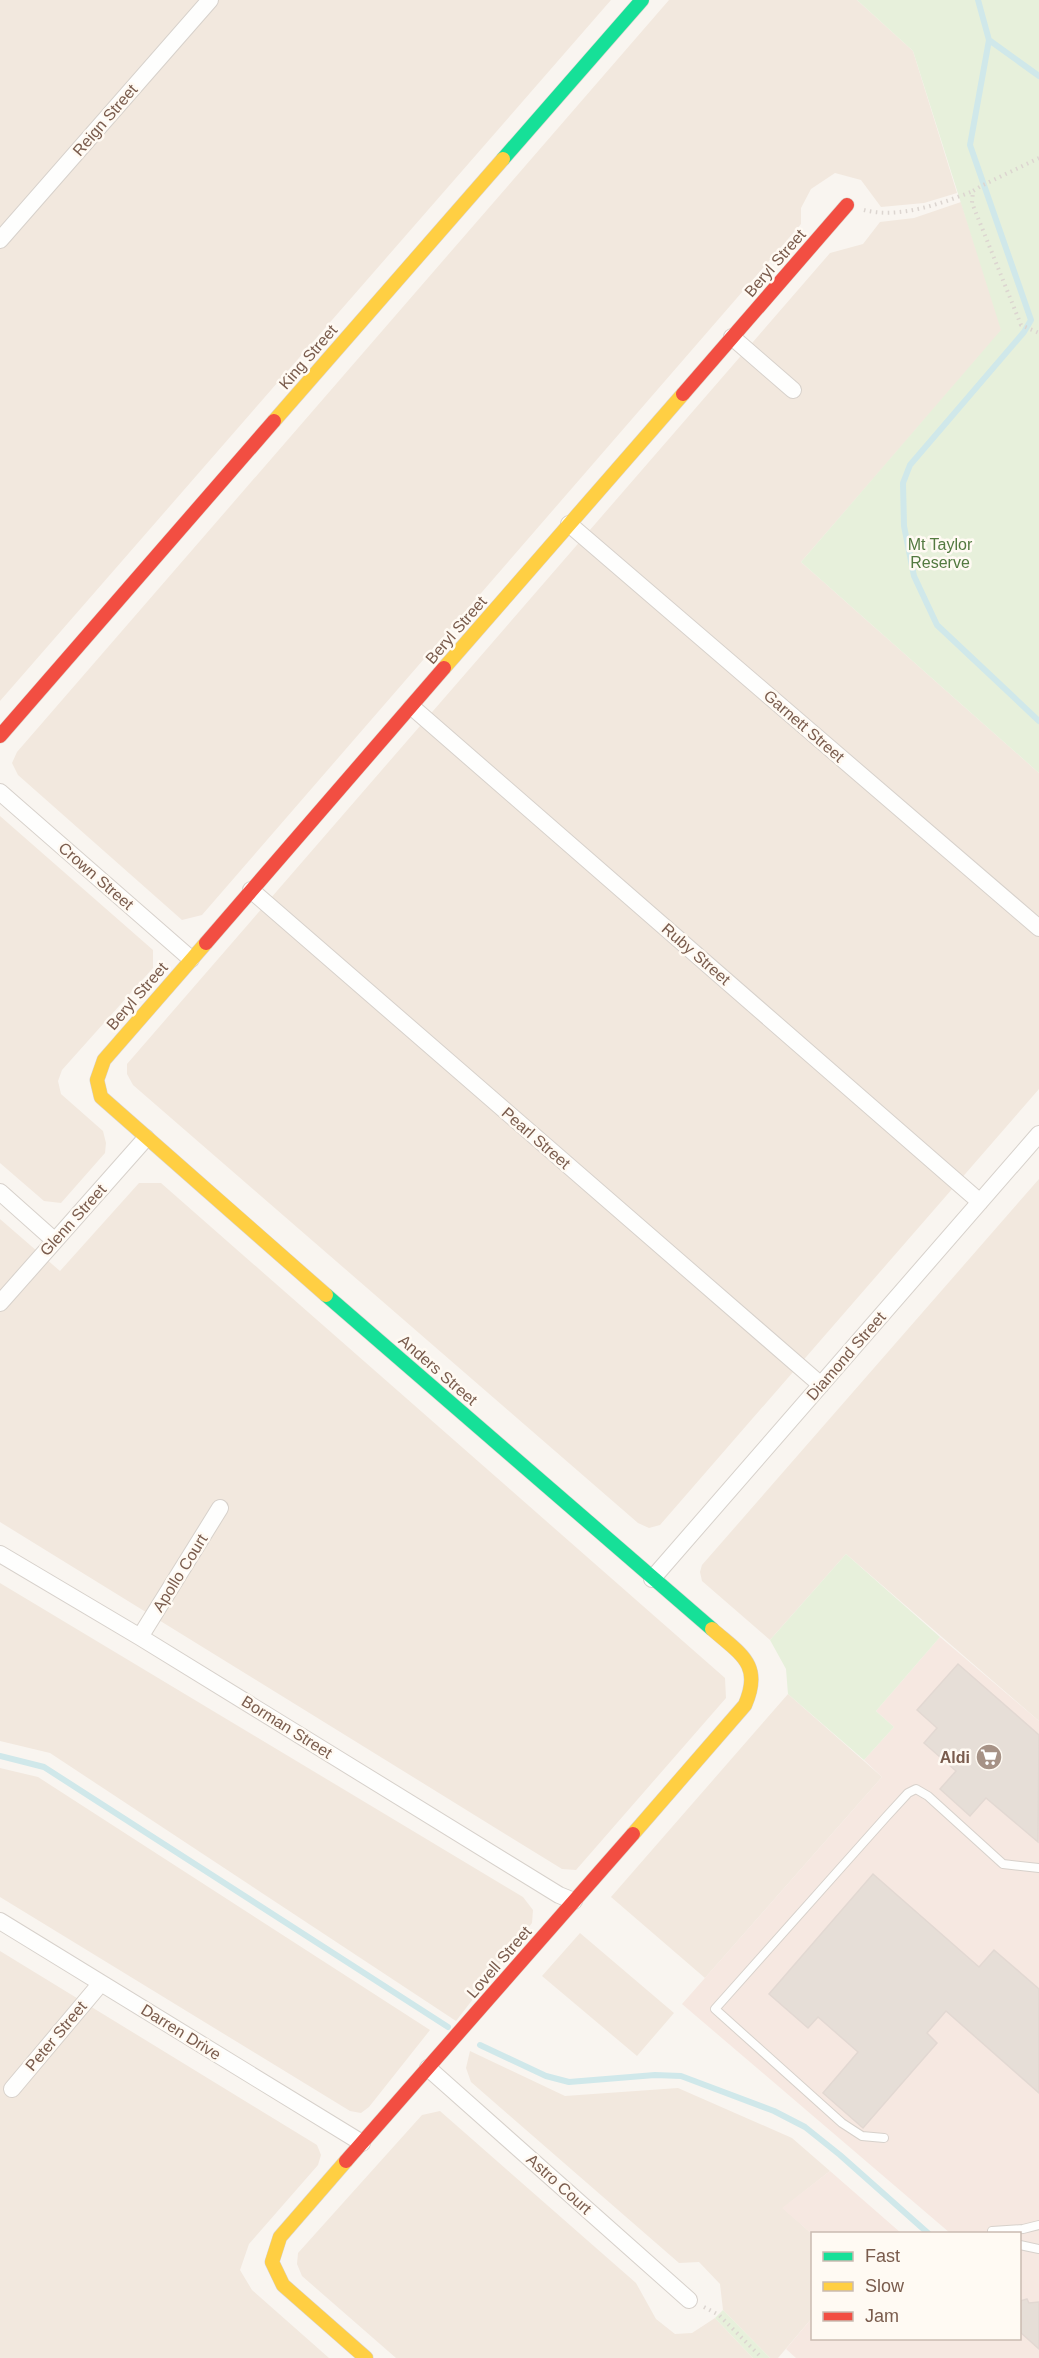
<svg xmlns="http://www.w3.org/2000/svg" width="1039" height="2358" font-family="Arial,sans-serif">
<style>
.residential{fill:#f2e8de}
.commercial{fill:#f6e8e1}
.green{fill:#e7f0db}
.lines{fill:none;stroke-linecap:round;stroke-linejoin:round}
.stream{stroke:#d0e8ea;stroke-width:6}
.building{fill:#e6ded7;stroke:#e2d8d2;stroke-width:1.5}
.lane-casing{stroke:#d7d1cb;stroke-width:10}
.street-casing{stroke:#d7d1cb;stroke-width:18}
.fast-casing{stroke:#d9d2cb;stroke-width:15}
.slow-casing{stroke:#d9d2cb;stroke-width:15}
.jam-casing{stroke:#d9d2cb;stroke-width:15}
.path{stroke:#dcd5d0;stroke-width:4;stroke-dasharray:1.5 4.5;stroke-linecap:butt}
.lane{stroke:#fefefd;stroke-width:8}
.street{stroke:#fefefd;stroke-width:16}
.fast{stroke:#16e098;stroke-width:14}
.slow{stroke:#ffcf43;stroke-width:14}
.jam{stroke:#f24e42;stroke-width:14}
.labels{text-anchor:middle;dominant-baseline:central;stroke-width:5;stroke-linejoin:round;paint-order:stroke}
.street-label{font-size:16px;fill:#7a5c4d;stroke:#fffaf3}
.park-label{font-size:16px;fill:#537a41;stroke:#fffaf3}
.poi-label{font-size:16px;font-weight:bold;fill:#7a5c4d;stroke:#fffaf3;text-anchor:end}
</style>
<rect width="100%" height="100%" fill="#f9f5f0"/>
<path class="residential" d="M0 0H611L0 701Z
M669 0H857L913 51 957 193 924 203 881 207 861 180 835 173 811 189 801 208V224L202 915 182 920 18 775 12 763 17 752Z
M961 202 1002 330 801 562 1039 773V1089L660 1525 649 1528 638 1523 133 1085 127 1074V1064L830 253 863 244 880 222 914 218Z
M0 816 153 950V968L62 1070 58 1081 61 1094 103 1131 106 1143 105 1153 61 1203 44 1201 0 1163Z
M1039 1179V1721L846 1554 770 1640 702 1581 700 1572 702 1565Z
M139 1183H161L725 1678 726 1698 576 1870 562 1869 0 1522V1219L60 1271Z
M0 1583 523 1897 533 1910 532 1923 456 2021 50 1753 0 1741Z
M788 1694 882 1777 705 1978 611 1897Z
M0 1768 38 1777 430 2030 369 2107 361 2113 350 2111 0 1897Z
M580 1933 674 2013 637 2056 542 1976Z
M0 1951 317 2145 321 2155 318 2165 249 2244 240 2270 252 2290 329 2358H0Z
M470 2051 565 2096 678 2088 792 2138 830 2171 783 2208 812 2234V2318L778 2358H770L723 2310 720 2284 699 2262 679 2263 471 2082 466 2068Z
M440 2111 636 2283 656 2319 675 2334 692 2333 715 2318 753 2358H396L302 2276 297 2264 298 2253 422 2115Z"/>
<path class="commercial" d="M940 1637 1039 1721V2358H796L786 2349 812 2318V2338H1020V2234L950 2233 682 2004 882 1777 864 1760 894 1727 876 1711Z
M830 2171 901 2233 812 2234 782 2208Z"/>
<path class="green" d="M857 0H1039V773L801 562 1001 330 913 51Z
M846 1554 940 1637 876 1711 894 1727 864 1760 788 1694 786 1669 770 1640Z
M723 2310 770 2358H753L715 2318Z"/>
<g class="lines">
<path class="stream" d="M978 0 989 40 970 145 1031 320 1024 332 910 465 903 483 904 526 914 576 937 625 1039 721
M989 40 1039 76
M0 1756 44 1767 448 2027
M480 2045 546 2076 569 2082 655 2075 681 2076 774 2111 805 2127 840 2155 929 2234"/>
</g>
<path class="building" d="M958 1664 1039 1735 1038 1842 986 1798 970 1816 940 1789 956 1771 924 1743 937 1728 917 1710Z
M873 1874 979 1967 994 1950 1039 1989V2093L946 2011 927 2033 937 2043 863 2128 823 2093 858 2052 818 2017 808 2028 769 1994Z
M1027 2299 1029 2303 1039 2302V2349L1020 2332V2301Z"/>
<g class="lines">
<defs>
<path id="lane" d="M884 2138 862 2136 842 2123 715 2009 886 1817 908 1793 916 1789 928 1796 1003 1864 1039 1868
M992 2231 1023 2229 1039 2225
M1020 2245 1039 2249"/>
<path id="street" d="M0 240 210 0
M732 337 793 390
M569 524 1039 928
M412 707 980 1202
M0 792 191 959
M251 890 821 1385
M0 1192 55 1241
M0 1303 146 1138
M0 1554 140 1637 559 1895 574 1901
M652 1579 1039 1134
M140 1637 220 1508
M0 1921 362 2143
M428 2068 689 2300
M12 2089 101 1983"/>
<path id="fast" d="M503 159 642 0
M326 1295 712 1629"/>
<path id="slow" d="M274 421 503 159
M444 668 683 394
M206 943 104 1060 97 1080 101 1097 326 1295
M633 1834 745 1705C763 1664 740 1654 712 1629
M346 2161 280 2237 272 2262 283 2285 366 2358"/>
<path id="jam" d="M683 394 847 205
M0 736 274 421
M206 943 444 668
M346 2161 633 1834"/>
</defs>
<use href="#lane" class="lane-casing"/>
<use href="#street" class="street-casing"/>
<use href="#fast" class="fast-casing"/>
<use href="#slow" class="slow-casing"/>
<use href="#jam" class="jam-casing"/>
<path class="path" d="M1039 158 981 186 973 191 972 203 1021 325 1039 333
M864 210C898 219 941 204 973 191
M704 2307 719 2315 762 2358"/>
<use href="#lane" class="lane"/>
<use href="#street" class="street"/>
<use href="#fast" class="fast"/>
<use href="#slow" class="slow"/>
<use href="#jam" class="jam"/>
</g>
<defs>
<symbol id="supermarket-disc" viewBox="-11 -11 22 22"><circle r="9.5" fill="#a69286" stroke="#fffaf3"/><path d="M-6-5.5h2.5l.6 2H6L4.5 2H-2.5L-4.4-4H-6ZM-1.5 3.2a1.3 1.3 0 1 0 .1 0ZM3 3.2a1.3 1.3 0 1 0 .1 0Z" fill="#fff"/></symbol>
</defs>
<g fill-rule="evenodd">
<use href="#supermarket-disc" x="974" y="1742" width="30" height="30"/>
</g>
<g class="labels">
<g class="street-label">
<text transform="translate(105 120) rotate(-49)">Reign Street</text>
<text transform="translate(775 263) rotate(-49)">Beryl Street</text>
<text transform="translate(308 357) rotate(-49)">King Street</text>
<text transform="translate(456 630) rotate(-49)">Beryl Street</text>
<text transform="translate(804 726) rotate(41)">Garnett Street</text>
<text transform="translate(96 876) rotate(41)">Crown Street</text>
<text transform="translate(696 954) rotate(41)">Ruby Street</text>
<text transform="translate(137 996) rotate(-49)">Beryl Street</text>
<text transform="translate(536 1138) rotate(41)">Pearl Street</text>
<text transform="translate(73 1220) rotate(-48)">Glenn Street</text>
<text transform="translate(846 1356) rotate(-49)">Diamond Street</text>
<text transform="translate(438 1370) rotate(41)">Anders Street</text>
<text transform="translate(180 1573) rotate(-58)">Apollo Court</text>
<text transform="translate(287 1727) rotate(32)">Borman Street</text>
<text transform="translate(499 1962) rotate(-49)">Lovell Street</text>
<text transform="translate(181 2032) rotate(32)">Darren Drive</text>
<text transform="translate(56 2036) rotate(-50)">Peter Street</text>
<text transform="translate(559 2184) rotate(42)">Astro Court</text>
</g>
<g class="park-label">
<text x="940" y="544">Mt Taylor<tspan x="940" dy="18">Reserve</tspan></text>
</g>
<g class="poi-label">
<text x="970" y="1757">Aldi</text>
</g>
</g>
<rect x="811" y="2232" width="210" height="108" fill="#fffaf3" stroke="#cabbb1" stroke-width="1.5"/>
<rect x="823" y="2252" width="30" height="9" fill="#16e098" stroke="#cabbb1" stroke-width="1.5"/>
<text x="865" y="2262" font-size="18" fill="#7a5c4d">Fast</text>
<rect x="823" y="2282" width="30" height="9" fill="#ffcf43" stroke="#cabbb1" stroke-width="1.5"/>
<text x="865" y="2292" font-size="18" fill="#7a5c4d">Slow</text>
<rect x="823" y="2312" width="30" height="9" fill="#f24e42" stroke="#cabbb1" stroke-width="1.5"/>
<text x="865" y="2322" font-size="18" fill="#7a5c4d">Jam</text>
</svg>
